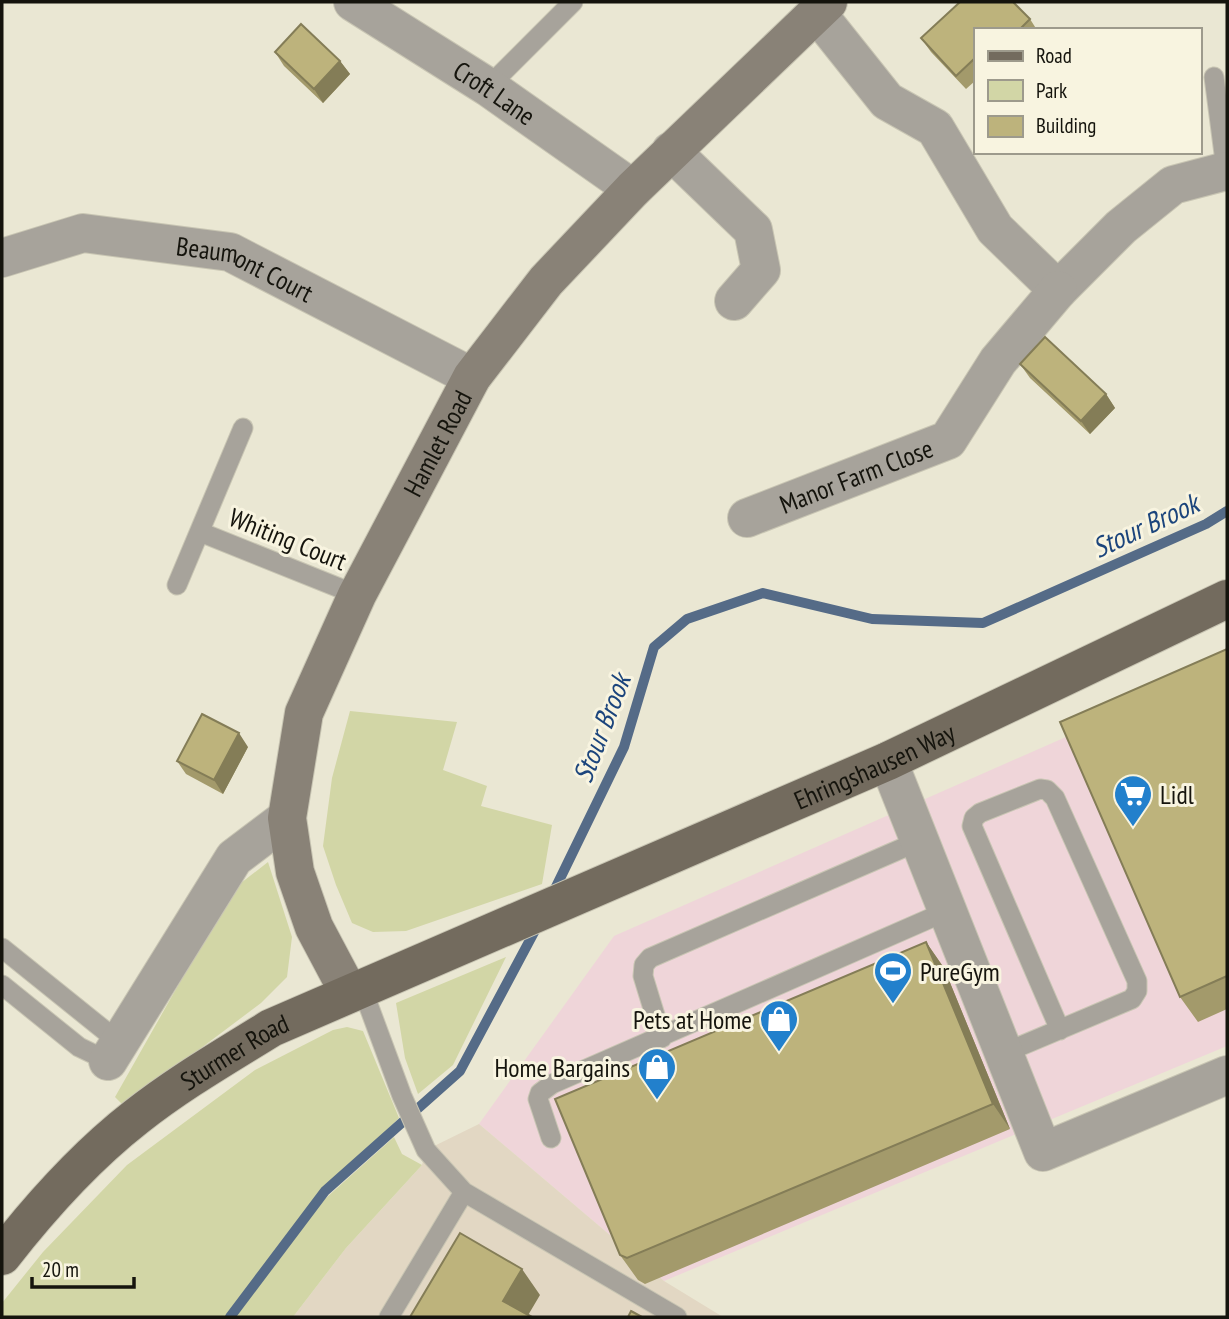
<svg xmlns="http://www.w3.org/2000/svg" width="1229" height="1319" font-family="'PT Sans Narrow',sans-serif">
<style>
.commercial{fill:#efd5d9}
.industrial{fill:#e2d7c3}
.green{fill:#d2d6a6}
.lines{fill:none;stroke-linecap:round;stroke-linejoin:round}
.stream{stroke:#556b87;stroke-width:10}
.lane-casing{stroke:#c8c5b3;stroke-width:21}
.street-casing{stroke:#c8c5b3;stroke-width:40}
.secondary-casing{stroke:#c8c5b3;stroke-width:40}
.primary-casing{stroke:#c8c5b3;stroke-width:40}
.lane{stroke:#a7a39b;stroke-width:19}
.street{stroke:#a7a39b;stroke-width:38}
.secondary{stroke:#898277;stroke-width:38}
.primary{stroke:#736b5e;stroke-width:38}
.wall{fill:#a39a6b}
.shaded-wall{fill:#847d57}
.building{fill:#bdb37c;stroke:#847d57;stroke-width:2}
.labels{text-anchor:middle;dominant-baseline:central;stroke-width:6;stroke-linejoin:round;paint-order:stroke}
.street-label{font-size:26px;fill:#15140d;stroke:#f8f4e0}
.poi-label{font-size:26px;fill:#15140d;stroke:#f8f4e0;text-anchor:start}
.water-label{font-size:28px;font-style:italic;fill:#1c457c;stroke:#f8f4e0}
</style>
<rect width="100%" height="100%" fill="#eae7d3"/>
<path class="commercial" d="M1227 666V1046L664 1281 479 1124 614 936Z"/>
<path class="industrial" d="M479 1124 664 1281 723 1317H293L346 1248 422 1165 426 1150Z"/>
<path class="green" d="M350 711 457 722 443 770 487 786 481 806 552 825 542 884 406 931 373 932 352 923 336 885 323 846 332 778Z
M268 862 292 937 287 977 261 1003 124 1106 115 1097 232 890Z
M506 957 453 1065 418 1094 405 1058 396 1003Z
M347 1027 363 1031 399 1118 313 1203 275 1249 297 1224 394 1137 402 1154 422 1165 346 1248 293 1317H226L227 1315 225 1317H2V1303L43 1252 127 1165 255 1070 333 1030Z"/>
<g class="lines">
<path class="stream" d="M553 893 624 747 654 647 687 619 763 593 872 619 983 623 1206 524 1227 511
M230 1317 325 1191 460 1071 539 923"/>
<defs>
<path id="lane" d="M1214 77 1227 177
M488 87 573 2
M200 532 357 595
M177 585 243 428
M2 948 119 1042
M2 985 79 1047 108 1061
M362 988 402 1096 426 1150 464 1192 677 1317
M662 1038 643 976 644 965 650 958 919 841
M1004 1053 1132 999 1137 991V981L1055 798 1047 790 1040 789 980 813 974 818 972 826 1060 1030
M551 1138 538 1099 540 1093 552 1084 947 911
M389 1317 464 1192"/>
<g id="street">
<path id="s1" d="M353 2 488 87 633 189"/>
<path d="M816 12 887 101 935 128 995 229 1058 290 1121 227 1173 185 1226 171"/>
<path d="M671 151 753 230 761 270 734 301"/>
<path id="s2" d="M2 258 83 233 230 252 472 377"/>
<path id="s3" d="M747 518 948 440 998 361 1058 290"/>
<path d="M888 761 1043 1152 1227 1075"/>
<path d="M108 1061 234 858 287 818"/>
</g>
<g id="secondary">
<path id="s4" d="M349 993 314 927 295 872 287 818 304 713 357 595 472 377 546 281 633 189 828 2"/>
</g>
<g id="primary">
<path id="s5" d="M2 1256C41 1206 86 1156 136 1117 179 1083 226 1056 271 1028L888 761 1227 599"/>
</g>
</defs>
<use href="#lane" class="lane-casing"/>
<use href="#street" class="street-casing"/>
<use href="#secondary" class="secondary-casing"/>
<use href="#primary" class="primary-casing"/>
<use href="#lane" class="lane"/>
<use href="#street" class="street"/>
<use href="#secondary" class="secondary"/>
<use href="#primary" class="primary"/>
</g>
<path class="wall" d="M1030 19 1037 30H975V81L966 89 931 52 921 38Z
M275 52 340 61 350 74 323 103 284 66Z
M1020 364 1106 394 1115 408 1090 434 1030 378Z
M1227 649V1009L1198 1022 1180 997Z
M248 747 223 794 186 774 177 761Z
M926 942 944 968 1010 1129 645 1284 638 1280 620 1255Z"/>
<path class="shaded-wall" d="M340 61 350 74 323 103 314 89Z
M1106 394 1115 408 1090 434 1081 421Z
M239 733 248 747 223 794 214 780Z
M926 942 944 968 1010 1129 993 1104Z
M522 1269 540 1295 527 1317 503 1301Z"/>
<path class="building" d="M960 2H1013L1030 19 1019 30H975V58L956 76 921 38Z
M301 24 340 61 314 89 275 52Z
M1045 337 1106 394 1081 421 1020 364Z
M1227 649V976L1180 997 1060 722Z
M202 714 239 733 214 780 177 761Z
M926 942 993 1104 627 1258 620 1255 555 1099Z
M460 1233 522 1269 503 1301 532 1317H410Z
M631 1311 642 1317H628Z"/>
<defs>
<symbol id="supermarket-pin" viewBox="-11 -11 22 30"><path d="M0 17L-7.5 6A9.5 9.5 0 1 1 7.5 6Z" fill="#2280cc" stroke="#f8f4e0"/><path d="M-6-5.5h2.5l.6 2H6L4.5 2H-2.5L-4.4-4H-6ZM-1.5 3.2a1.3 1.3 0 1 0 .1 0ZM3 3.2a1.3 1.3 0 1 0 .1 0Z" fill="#fff"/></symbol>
<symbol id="stadium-pin" viewBox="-11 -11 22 30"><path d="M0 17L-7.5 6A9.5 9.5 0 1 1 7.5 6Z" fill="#2280cc" stroke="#f8f4e0"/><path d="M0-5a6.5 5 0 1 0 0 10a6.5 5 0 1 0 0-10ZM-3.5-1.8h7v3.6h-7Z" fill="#fff"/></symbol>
<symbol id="shop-pin" viewBox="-11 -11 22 30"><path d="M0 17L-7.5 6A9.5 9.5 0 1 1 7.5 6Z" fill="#2280cc" stroke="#f8f4e0"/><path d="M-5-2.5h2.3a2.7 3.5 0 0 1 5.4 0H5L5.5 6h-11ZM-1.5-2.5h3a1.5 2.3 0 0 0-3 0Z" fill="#fff"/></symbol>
</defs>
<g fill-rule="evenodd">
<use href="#supermarket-pin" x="1111" y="772" width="44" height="60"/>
<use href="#stadium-pin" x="871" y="949" width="44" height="60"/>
<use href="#shop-pin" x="757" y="997" width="44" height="60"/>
<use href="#shop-pin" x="635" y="1045" width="44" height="60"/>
</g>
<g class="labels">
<g class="street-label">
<text stroke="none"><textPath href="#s1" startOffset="168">Croft Lane</textPath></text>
<text stroke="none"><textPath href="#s2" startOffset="252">Beaumont Court</textPath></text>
<text stroke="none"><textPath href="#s4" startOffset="595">Hamlet Road</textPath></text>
<text stroke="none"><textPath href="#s3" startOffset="117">Manor Farm Close</textPath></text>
<text transform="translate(288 539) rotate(22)">Whiting Court</text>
<text stroke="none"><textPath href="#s5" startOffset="1013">Ehringshausen Way</textPath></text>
<text stroke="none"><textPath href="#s5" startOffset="312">Sturmer Road</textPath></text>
</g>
<g class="poi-label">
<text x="1160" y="794">Lidl</text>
<text x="920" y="971">PureGym</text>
<text x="752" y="1019" text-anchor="end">Pets at Home</text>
<text x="630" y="1067" text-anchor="end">Home Bargains</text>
</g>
<g class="water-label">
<text transform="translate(1145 525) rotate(-25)">Stour Brook</text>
<text transform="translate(601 728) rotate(-69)">Stour Brook</text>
</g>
</g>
<rect width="1229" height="1319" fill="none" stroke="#15140d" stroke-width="7"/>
<rect x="974" y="28" width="228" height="126" fill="#f8f4e0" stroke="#9d9a8c" stroke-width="2"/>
<rect x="988" y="51" width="35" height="10" fill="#736b5e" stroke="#9d9a8c" stroke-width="2"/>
<text x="1036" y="63" font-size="21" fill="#15140d">Road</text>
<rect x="988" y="80" width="35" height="21" fill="#d2d6a6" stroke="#9d9a8c" stroke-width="2"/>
<text x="1036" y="98" font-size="21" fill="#15140d">Park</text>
<rect x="988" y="116" width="35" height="21" fill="#bdb37c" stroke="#9d9a8c" stroke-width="2"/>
<text x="1036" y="133" font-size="21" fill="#15140d">Building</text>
<path d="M32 1277v10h102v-10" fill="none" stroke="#15140d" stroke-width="3.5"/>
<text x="42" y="1277" font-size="21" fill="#15140d" stroke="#f8f4e0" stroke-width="5" paint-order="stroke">20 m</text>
</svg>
